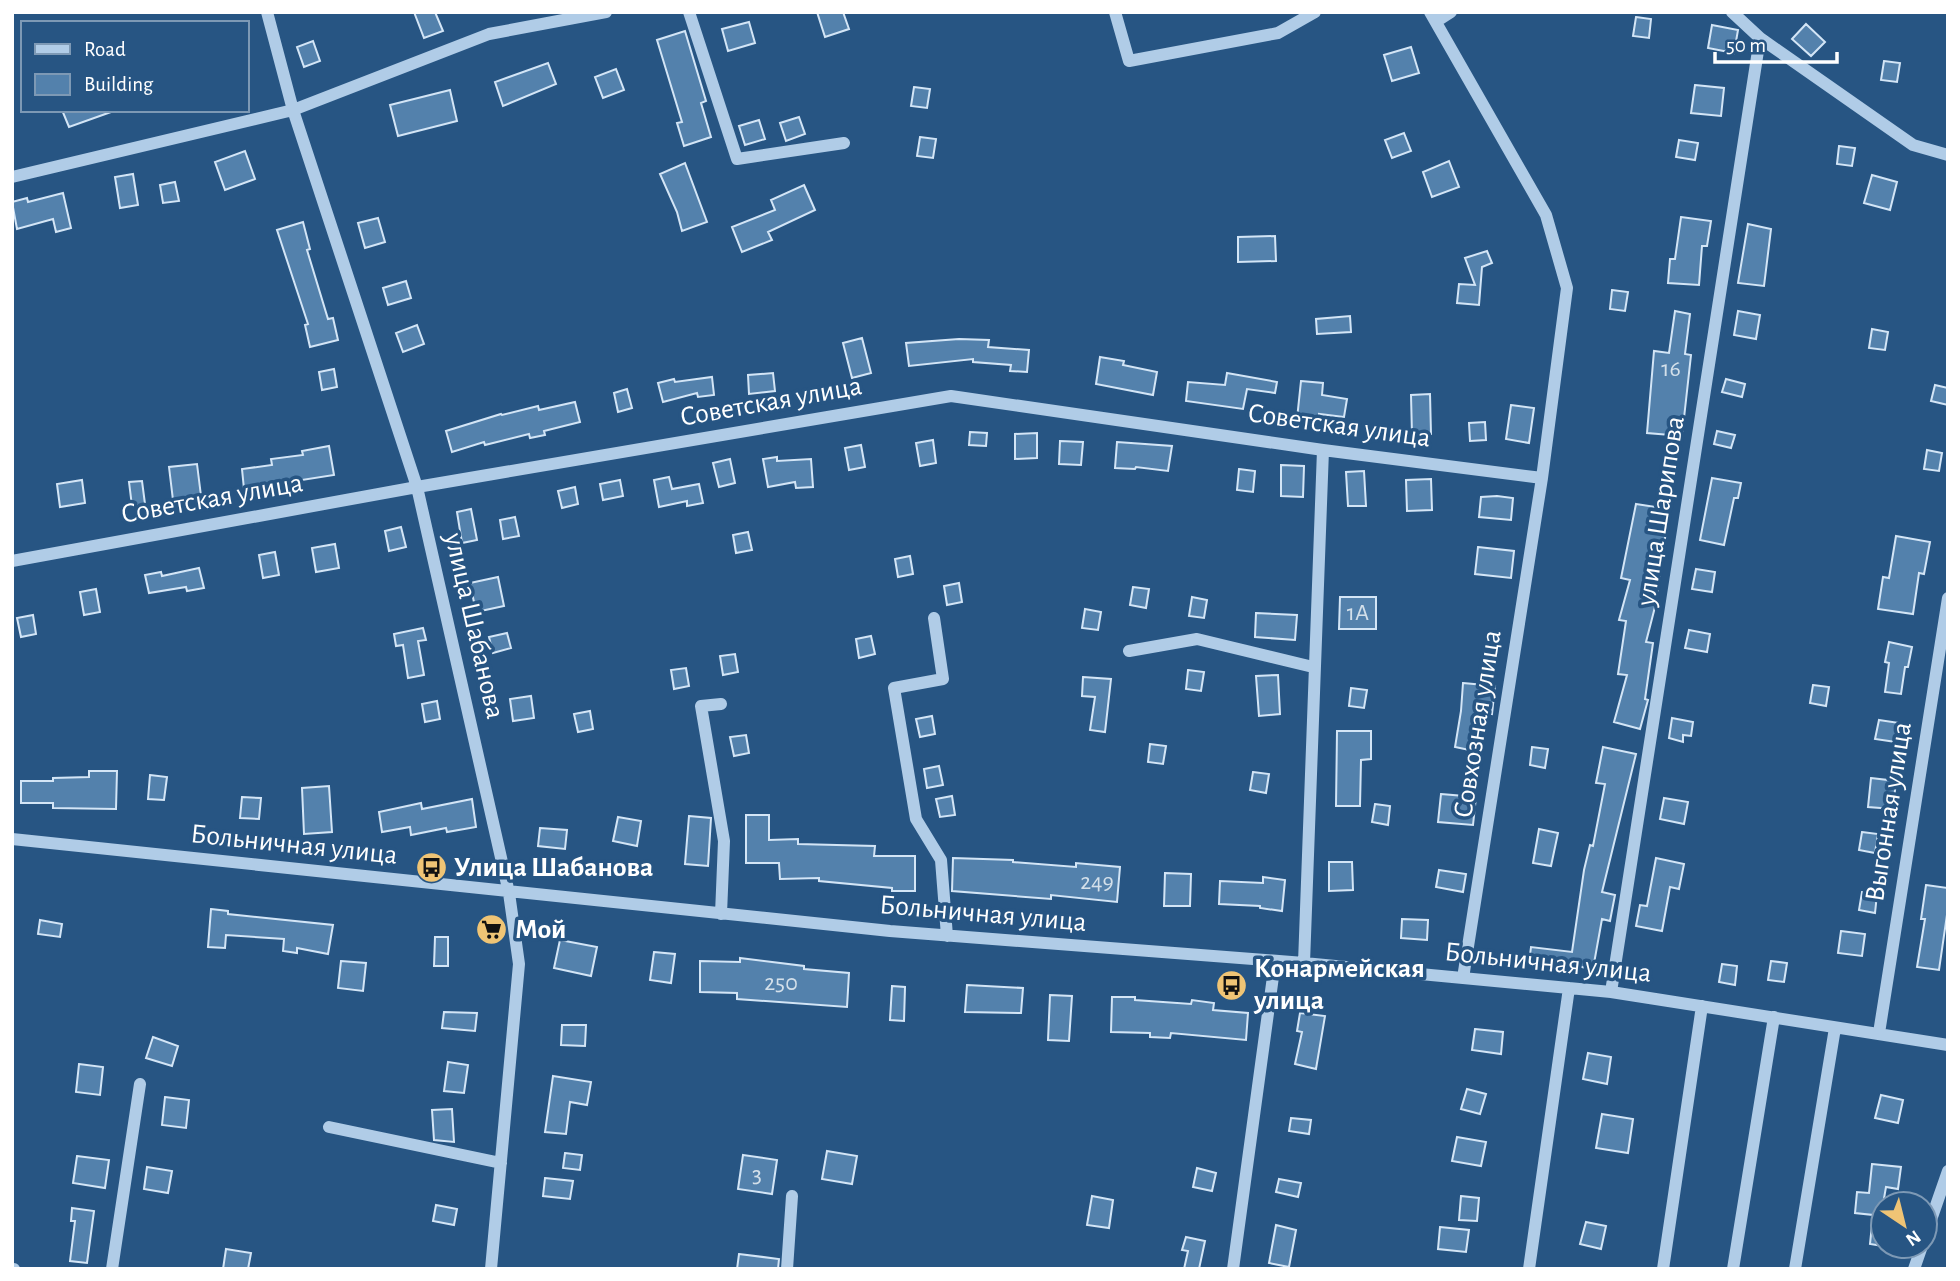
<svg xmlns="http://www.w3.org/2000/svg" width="1960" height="1281" font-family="'Alegreya Sans',sans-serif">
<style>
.building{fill:#5381ac;stroke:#d3e5f6;stroke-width:2}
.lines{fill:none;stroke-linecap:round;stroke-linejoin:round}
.minor{stroke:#b0cce7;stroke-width:12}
.labels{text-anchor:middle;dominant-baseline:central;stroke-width:7;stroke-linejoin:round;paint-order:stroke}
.number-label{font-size:24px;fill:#d4e0ea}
.street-label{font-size:28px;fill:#fff;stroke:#275583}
.poi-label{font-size:28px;font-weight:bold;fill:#fff;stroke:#275583;text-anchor:start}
</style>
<rect width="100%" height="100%" fill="#275583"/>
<path class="building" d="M414 12H435L443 31 424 38Z
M817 12H843L849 29 825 37Z
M1636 17 1651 19 1649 38 1633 36Z
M749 22 755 43 728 51 722 29Z
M1806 24 1825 42 1811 56 1792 39Z
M1712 25 1738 30 1734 53 1708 48Z
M685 31 706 101 701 103 711 137 684 146 677 123 682 122 657 40Z
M313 41 320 61 304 67 297 47Z
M1411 47 1419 73 1392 81 1384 55Z
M1884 61 1900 63 1897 82 1881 80Z
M548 63 556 84 503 106 495 82Z
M616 69 624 90 603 98 595 77Z
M1695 85 1724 88 1721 116 1691 113Z
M914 87 930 89 927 108 911 106Z
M450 90 457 121 398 136 390 105Z
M62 110H111V112L69 127Z
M799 117 805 134 786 141 780 123Z
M759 120 765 139 745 145 739 126Z
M1404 133 1411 151 1392 158 1385 140Z
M920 137 936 139 933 158 917 156Z
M1679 140 1698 143 1695 160 1676 157Z
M1839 146 1855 148 1852 166 1837 164Z
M245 151 255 179 225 190 215 162Z
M1449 161 1459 187 1432 197 1423 172Z
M685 163 707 222 682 231 677 212 660 174Z
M133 174 138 205 120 208 115 177Z
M1872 175 1897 182 1890 210 1864 203Z
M175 182 179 201 163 203 160 185Z
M804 185 815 210 768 232 772 240 742 252 732 227 775 210 771 200Z
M63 193 71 228 56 232 53 219 17 229 12 202 27 198 28 202Z
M1681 217 1711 221 1707 246H1702L1699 285 1668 283 1670 259H1675Z
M378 218 385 242 365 248 358 223Z
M303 222 310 249 307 250 328 319 333 318 338 340 310 347 305 325 308 324 277 230Z
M1748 224 1771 229 1764 286 1738 283Z
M1275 236 1276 261 1238 262V237Z
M1487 251 1492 263 1482 267 1479 305 1457 303 1459 284 1475 285 1465 258Z
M406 281 411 298 388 305 383 288Z
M1612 290 1628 292 1625 311 1610 309Z
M1675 311 1690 314 1685 354 1691 355 1682 436 1647 433 1654 351 1669 353Z
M1738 311 1760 315 1756 339 1734 335Z
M1350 316 1351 332 1317 334 1316 319Z
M417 325 424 344 403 352 396 333Z
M1872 329 1888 332 1885 350 1869 348Z
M862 338 871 373 852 378 843 343Z
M959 339 989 340 988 347 1029 350 1027 372 1010 371 1011 365 973 362V359L909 366 906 343Z
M1100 357 1124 361 1123 365 1157 372 1153 395 1096 384Z
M334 369 337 387 322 390 319 372Z
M773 373 775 391 749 394 748 375Z
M1227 373 1277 382 1275 393 1247 389 1243 409 1186 401 1188 382 1225 385Z
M712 377 714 395 698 397 697 393 663 402 658 383 674 379 675 382Z
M1726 379 1745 384 1742 397 1722 392Z
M1301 381 1323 383 1322 395 1347 399 1344 417 1319 414V421L1297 419Z
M1935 385 1948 388V405L1931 401Z
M627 389 632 408 618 412 614 393Z
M1430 394 1431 434 1412 435 1411 395Z
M575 402 580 422 544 431 545 435 530 438 529 434 485 445 484 442 452 452 446 431 501 414 502 415 538 406 539 410Z
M1511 405 1534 408 1529 443 1506 439Z
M1485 422 1486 440 1470 441 1469 423Z
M1717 431 1735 435 1731 448 1714 444Z
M970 432 987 433 986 446 969 445Z
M1037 433V458L1015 459V434Z
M933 440 936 463 920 466 916 443Z
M1060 441 1083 442 1081 465 1059 464Z
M1117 442 1172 446 1168 471 1136 467 1135 469 1115 468Z
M861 445 865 467 849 470 845 448Z
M329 446 334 475 244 489 242 469 272 465 271 459 303 455 302 451Z
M1927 450 1942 453 1939 471 1924 469Z
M777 457V461L811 459 813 487 796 488 795 482 768 487 763 459Z
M730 459 735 483 719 487 713 463Z
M197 464 201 496 173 500 169 467Z
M1281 465 1304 466 1303 497 1281 496Z
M1239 469 1255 471 1253 492 1237 490Z
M1364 471 1366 506H1348L1346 472Z
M669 477 672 489 699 484 703 503 687 506V501L659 507 654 480Z
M1712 478 1741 483 1738 498H1734L1724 545 1700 540Z
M1431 479 1432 510 1407 511 1406 480Z
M82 480 85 503 60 507 57 484Z
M620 480 623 496 603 500 600 484Z
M142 481 145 504 132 506 129 482Z
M575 487 578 504 562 508 558 491Z
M1497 496 1513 498 1511 520 1479 517 1481 497Z
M1636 504 1669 509 1656 603 1646 642 1653 643 1645 699 1648 700 1640 729 1614 722 1627 675 1618 674 1626 621 1619 620 1630 580 1621 578Z
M471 509 477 540 462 543 457 512Z
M515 517 519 536 503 539 500 520Z
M401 527 406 547 389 551 385 531Z
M748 532 752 550 736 553 733 535Z
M1896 536 1930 542 1924 574 1919 573 1913 614 1878 609 1883 577 1889 578Z
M335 544 339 568 316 572 312 548Z
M1478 547 1514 551 1511 578 1475 574Z
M275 552 279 575 263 578 259 555Z
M910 556 913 574 898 577 895 559Z
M199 568 204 588 187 591 186 587 149 593 145 575 161 572 162 576Z
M1696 569 1715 572 1712 592 1692 589Z
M498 577 504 606 476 612 470 583Z
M959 583 962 602 947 605 944 586Z
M1133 587 1149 589 1146 608 1130 605Z
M96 589 100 612 84 615 80 592Z
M1192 597 1207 600 1204 618 1189 616Z
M1340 597H1376V629H1339Z
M1085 609 1101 612 1098 630 1082 628Z
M1256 613 1297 615 1295 640 1255 637Z
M33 615 36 634 21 637 17 618Z
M423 628 426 640 418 641 424 675 408 678 403 645 396 646 394 634Z
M1689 630 1710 634 1707 652 1685 648Z
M507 633 511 648 493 653 489 637Z
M871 636 875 654 859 658 856 639Z
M1889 642 1912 647 1908 667H1905L1901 694 1885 692 1889 663 1885 662Z
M735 654 738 672 723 675 720 656Z
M686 668 689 686 674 689 671 670Z
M1188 670 1204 672 1201 691 1186 689Z
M1278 675 1280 714 1259 716 1256 676Z
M1083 677 1111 679 1105 732 1090 730 1095 697 1082 696Z
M1463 683 1495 686 1492 714 1486 713 1479 752 1455 747 1461 711Z
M1813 685 1829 687 1826 706 1810 703Z
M1351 688 1367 690 1364 708 1349 706Z
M531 696 534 718 513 721 510 699Z
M437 701 440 719 425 722 422 704Z
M590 711 593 729 578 732 574 714Z
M932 716 935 734 920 737 916 719Z
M1672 718 1693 722 1691 736 1683 735V742L1669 738Z
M1879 720 1906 724 1903 743 1875 739Z
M1337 731H1371V759L1361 760 1360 806H1336Z
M746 735 749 753 734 756 730 737Z
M1150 744 1166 746 1163 764 1148 762Z
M1532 747 1548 749 1545 768 1530 765Z
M1603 747 1636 754 1602 892 1615 895 1610 921 1602 919 1593 969 1565 964V968L1529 963 1531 947 1572 952 1584 870 1590 845 1593 846 1605 784 1596 783Z
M939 766 943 785 927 788 924 769Z
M89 771H117L116 809 53 808V803H21V781H53V778L89 777Z
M1253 772 1269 774 1266 793 1250 790Z
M150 775 167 777 164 800 148 799Z
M1871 778 1896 781 1893 809 1868 807Z
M329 786 332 832 304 834 302 788Z
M1441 794 1476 797 1473 825 1438 822Z
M952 796 955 815 940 817 936 799Z
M242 797 261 798 259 819 240 818Z
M1664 798 1688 802 1684 824 1660 819Z
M472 799 476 827 447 832 446 828 411 835 410 827 382 832 379 812 421 803 422 809Z
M1375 804 1390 806 1388 825 1372 822Z
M746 815H769V840L798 839V844L875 846 874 856H915V891H892V888L819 881V878L780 879 779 863H746Z
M689 816 711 818 708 866 685 864Z
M618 817 641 821 637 846 613 841Z
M540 828 567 830 565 849 538 846Z
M1539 829 1558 833 1551 866 1533 863Z
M1862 832 1878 834 1875 853 1859 850Z
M953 858 1013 860V862L1076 867V863L1120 867 1117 902 1051 895V899L952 891Z
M1656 858 1684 864 1679 889 1670 887 1662 931 1636 926 1640 905 1647 906Z
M1329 862H1352L1353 890 1329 891Z
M1439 870 1466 874 1463 892 1436 887Z
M1165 873 1191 874 1190 906H1164Z
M1263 877 1285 880 1282 911 1260 908V906L1219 904 1220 881 1263 883Z
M1926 885 1948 888V908L1939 970 1917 967 1925 919H1921Z
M1862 892 1877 894 1875 913 1859 910Z
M211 909 228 911V914L333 925 328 954 297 948V953L283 951 284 939 226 935 225 948 208 947Z
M1402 919 1428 920 1427 940 1401 938Z
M40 920 62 924 60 937 38 934Z
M1841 931 1865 934 1862 956 1838 953Z
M435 937H448V966H434Z
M560 940 597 947 591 976 554 968Z
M654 952 675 954 671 983 650 980Z
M740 958 804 966V969L849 973 847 1007 737 999V993L700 992V961L740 962Z
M341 961 366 963 363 991 338 988Z
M1771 961 1787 963 1784 982 1768 980Z
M1722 964 1737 966 1735 985 1719 982Z
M967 985 1023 988 1021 1013 965 1012Z
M892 986 905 987 904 1021 890 1020Z
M1050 995 1072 996 1069 1041 1048 1040Z
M1112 997H1135V1000L1191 1004 1192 1000 1214 1003 1213 1010 1248 1013 1246 1040 1171 1033 1170 1038 1150 1037V1033L1111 1032Z
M444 1012 477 1013 475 1031 442 1028Z
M1300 1013 1325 1016 1316 1069 1295 1064 1302 1032 1297 1031Z
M562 1025H586L585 1046 561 1045Z
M1475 1029 1503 1032 1501 1054 1472 1050Z
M153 1037 178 1046 172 1066 146 1058Z
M1588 1053 1611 1057 1607 1084 1583 1079Z
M448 1062 468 1065 464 1093 444 1091Z
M79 1064 103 1067 100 1095 76 1092Z
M553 1076 591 1082 587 1105 570 1102 566 1134 545 1132Z
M1467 1089 1486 1094 1480 1114 1461 1109Z
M1881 1095 1903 1100 1898 1123 1875 1118Z
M165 1097 189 1100 186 1128 162 1125Z
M452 1109 454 1142 434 1140 432 1110Z
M1602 1114 1633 1119 1628 1153 1596 1148Z
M1291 1118 1311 1120 1309 1134 1289 1131Z
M1457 1137 1486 1142 1481 1166 1452 1161Z
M827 1151 857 1156 852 1184 822 1179Z
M565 1153 582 1155 580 1170 563 1168Z
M743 1155 777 1160 772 1194 738 1189Z
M77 1156 109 1160 105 1188 73 1183Z
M1872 1164 1901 1167 1898 1189 1886 1187 1883 1204V1246L1870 1244 1873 1215 1855 1213 1857 1192 1869 1193Z
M147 1167 172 1171 168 1193 144 1189Z
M1197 1168 1216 1173 1212 1191 1193 1187Z
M545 1178 573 1181 570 1199 543 1196Z
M1279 1179 1301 1183 1298 1197 1276 1192Z
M1092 1196 1113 1200 1109 1228 1087 1225Z
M1461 1196 1479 1198 1477 1221 1459 1220Z
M436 1205 457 1209 454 1225 433 1221Z
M72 1208 94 1211 87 1263 70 1261 75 1221H71Z
M1586 1222 1606 1226 1601 1249 1580 1244Z
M1276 1225 1296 1230 1289 1267 1269 1263Z
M1440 1227 1469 1230 1466 1252 1438 1249Z
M1186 1237 1205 1241 1199 1269H1184L1188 1251 1182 1250Z
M226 1249 251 1253 248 1269H223Z
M739 1254 779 1259 778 1269H737Z"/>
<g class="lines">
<path class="minor" d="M267 12 293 110 417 487 509 893 519 964 491 1269
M689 12 737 159 844 143
M1115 12 1129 61 1278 33 1315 12
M1430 12 1546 215 1567 288 1542 478 1463 978
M1732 12 1760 38 1913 145 1948 155
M1437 21 1451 12
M12 177 293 110 489 34 606 12
M12 561 417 487 951 396 1323 450 1542 478
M934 618 943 679 894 688 916 819 941 860 947 936
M1129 651 1197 639 1313 667
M12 839 890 931 1304 963 1611 992 1948 1045
M721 914 724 841 701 706 721 704
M1304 963 1323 450
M1611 992 1760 38
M1879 1033 1948 598
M329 1127 501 1163
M1925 1237 1948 1171
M12 1269H14
M112 1269 140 1084
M787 1269 792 1196
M1233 1269 1275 962
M1529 1269 1569 988
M1663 1269 1702 1006
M1733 1269 1774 1017
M1795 1269 1835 1028
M1914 1269 1922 1246"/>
</g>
<defs>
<symbol id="bus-disc" viewBox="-11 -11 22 22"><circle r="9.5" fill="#efc475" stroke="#275583"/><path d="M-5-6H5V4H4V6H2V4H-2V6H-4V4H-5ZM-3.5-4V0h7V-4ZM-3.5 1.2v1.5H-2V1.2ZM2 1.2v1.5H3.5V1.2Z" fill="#111"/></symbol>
<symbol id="supermarket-disc" viewBox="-11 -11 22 22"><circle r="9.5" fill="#efc475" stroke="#275583"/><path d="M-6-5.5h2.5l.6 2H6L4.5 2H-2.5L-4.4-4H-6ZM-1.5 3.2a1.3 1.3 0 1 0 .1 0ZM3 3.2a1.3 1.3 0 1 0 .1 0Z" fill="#111"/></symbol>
</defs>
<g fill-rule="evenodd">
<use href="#bus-disc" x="414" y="850" width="35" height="35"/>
<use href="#supermarket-disc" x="474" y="912" width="35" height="35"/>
<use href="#bus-disc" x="1214" y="968" width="35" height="35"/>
</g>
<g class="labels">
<g class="number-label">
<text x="1671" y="369">16</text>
<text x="1358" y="613">1А</text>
<text x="1097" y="882">249</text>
<text x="781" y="983">250</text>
<text x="757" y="1175">3</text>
</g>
<g class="street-label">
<text transform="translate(771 402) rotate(-10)">Советская улица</text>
<text transform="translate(1339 426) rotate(8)">Советская улица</text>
<text transform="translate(212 499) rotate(-10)">Советская улица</text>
<text transform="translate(1661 511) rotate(-81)">улица Шарипова</text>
<text transform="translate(474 626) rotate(77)">улица Шабанова</text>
<text transform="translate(1478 724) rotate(-81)">Совхозная улица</text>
<text transform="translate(1889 812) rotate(-81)">Выгонная улица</text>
<text transform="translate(294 845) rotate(6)">Больничная улица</text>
<text transform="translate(983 914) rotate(5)">Больничная улица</text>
<text transform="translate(1548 963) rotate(6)">Больничная улица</text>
</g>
<g class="poi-label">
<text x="454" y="868">Улица Шабанова</text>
<text x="515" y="930">Мой</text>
<text x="1254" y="969">Конармейская<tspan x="1254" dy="32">улица</tspan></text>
</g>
</g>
<rect width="1960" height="1281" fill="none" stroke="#ffffff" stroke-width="28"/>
<rect x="21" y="21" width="228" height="91" fill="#275583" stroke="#7d99b5" stroke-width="2"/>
<rect x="35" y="44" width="35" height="10" fill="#b0cce7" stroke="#7d99b5" stroke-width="2"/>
<text x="84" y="56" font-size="21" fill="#ffffff">Road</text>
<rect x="35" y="74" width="35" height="21" fill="#5381ac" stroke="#7d99b5" stroke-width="2"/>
<text x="84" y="91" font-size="21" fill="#ffffff">Building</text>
<g transform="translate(1904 1225) rotate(145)"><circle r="33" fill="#275583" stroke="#7d99b5" stroke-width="2"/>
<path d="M0-5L12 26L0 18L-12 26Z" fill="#efc475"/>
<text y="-10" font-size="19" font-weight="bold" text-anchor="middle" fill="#ffffff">N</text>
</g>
<path d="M1715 52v10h122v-10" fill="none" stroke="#ffffff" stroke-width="3.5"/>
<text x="1726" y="52" font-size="21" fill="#ffffff" stroke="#275583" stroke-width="5" paint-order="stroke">50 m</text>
</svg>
